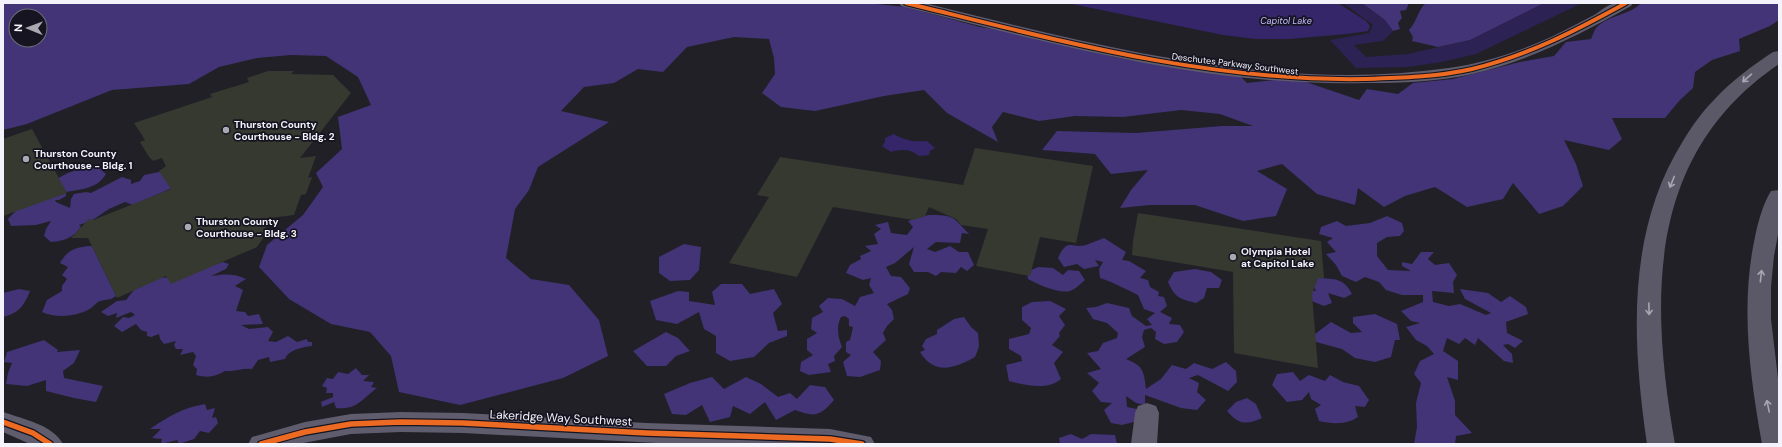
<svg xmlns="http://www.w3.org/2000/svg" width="1782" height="447" font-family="'DM Sans',sans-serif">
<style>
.green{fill:#2c2253}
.forest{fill:#423476;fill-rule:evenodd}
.water{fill:#352569}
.building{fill:#353930}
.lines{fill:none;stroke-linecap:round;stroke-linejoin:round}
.minor{fill:#5f5c6d;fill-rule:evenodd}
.highway{fill:#5b5968;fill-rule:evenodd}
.cycleway-far1-casing{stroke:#151420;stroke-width:6}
.cycleway-casing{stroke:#151420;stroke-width:8}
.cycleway-far1{stroke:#ed6a23;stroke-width:4}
.cycleway{stroke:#ed6a23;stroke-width:5.5}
.oneway{stroke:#a8a6b2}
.poi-dot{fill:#aaa9b1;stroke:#151420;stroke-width:1.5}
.labels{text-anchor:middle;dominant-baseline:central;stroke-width:3.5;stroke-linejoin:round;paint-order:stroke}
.far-water-label{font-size:9px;font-style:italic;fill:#c4bdfe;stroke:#151420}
.far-street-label{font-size:9px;fill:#f4f3fc;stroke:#151420}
.poi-label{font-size:10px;font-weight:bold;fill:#f4f3fc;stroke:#151420;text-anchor:start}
.near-street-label{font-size:12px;fill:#f4f3fc;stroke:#151420}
</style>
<rect width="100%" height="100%" fill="#212027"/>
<path class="green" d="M1343 3H1362L1385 20 1393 31 1383 41 1354 45 1366 57 1408 54 1470 40 1544 3H1582L1476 54 1442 62 1407 67 1356 68 1330 40 1369 33 1373 25Z"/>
<path class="forest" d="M3 3 876 4 906 7 980 27 1010 31 1114 57 1176 68 1234 70 1247 83 1294 78 1359 100 1367 89 1398 94 1413 83 1453 79 1520 62 1554 56 1566 42 1591 39C1593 35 1594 30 1597 27 1609 15 1630 15 1641 3H1779V20L1770 26 1739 39 1740 51 1712 60 1695 72 1693 88 1679 101 1665 118H1612L1622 139 1609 150 1564 140 1576 164 1583 186 1563 206 1539 214 1513 183 1503 199 1467 207 1435 187 1405 196 1384 207 1358 188 1355 205 1317 194 1282 164 1257 171 1287 189 1276 216 1243 221 1195 205H1150L1120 208 1131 190 1148 170 1111 174 1095 154 1042 150 1057 131 1136 133 1222 126H1253L1220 114 1181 110 1123 117 1075 116 1039 121 1003 112 992 127 998 142 947 113 924 90 884 96 815 111 781 107 762 93 775 74 774 58 769 39 734 37 687 47 663 72 638 69 614 83 584 87 561 111 609 122 538 167 529 190 515 209 506 258 531 279 569 285 599 320 608 356 563 378 460 405 399 392 391 356 370 332 331 324 289 299 259 267 267 245 303 215 323 187 316 173 342 149 338 117 371 105 358 77 326 56 291 55 257 58 219 67 189 84 112 90 27 124 3 130ZM16 16H40V40H16Z
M1362 3H1409L1406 10 1400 11 1402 18 1398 23 1400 29 1393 31 1385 20Z
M1426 3H1544L1470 40 1438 47 1412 41 1413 37 1409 30C1417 22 1418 9 1426 3Z
M90 166 98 167 106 174C97 189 82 189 66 192V196L59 200H55L56 202 70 208 71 199 74 194 86 192 91 193 122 177 131 180V184L140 181 144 175 164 171 178 183 169 187 172 188 133 205 125 202 109 209 91 221 79 225 81 227C73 238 64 241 51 242L44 236 46 229 51 221 36 225 11 226 8 219C22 204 50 181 68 173 75 170 83 169 90 166Z
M928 215C954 215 952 216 969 234L962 233 960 243 936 242 927 249 935 252 950 246 959 252H968L974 265 967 271 961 267 956 273 941 272 936 276 928 272H914L909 264 914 247 895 263 886 267 891 276 901 277 910 288 908 294 887 304 892 310 894 319 887 326 883 333 886 340 873 352 881 361 880 370 860 377 847 376 843 362 851 355 846 352V342L850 340 853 327 849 326V319L845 316 841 317C836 327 838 337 842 347L834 356 835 361 828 364 831 372 809 375 800 371 801 362 813 355 807 350V339L817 333 811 329 812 318 823 312 819 306 828 298 842 299 855 306 860 297 874 293 869 285 871 278 863 280 846 273 850 265 861 259 860 256 871 251 865 246 878 244 874 234 881 229 875 225 888 222 891 233 907 235 913 227 908 221Z
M1387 216 1402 223 1404 231 1400 236 1387 237 1377 243V256L1388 270 1411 271 1402 266V262L1412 264 1421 252H1434L1428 259 1435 265 1449 263 1457 275 1453 282 1454 293 1432 291 1433 302 1449 306 1460 304 1486 315 1491 313 1465 299 1460 289 1488 293 1501 302 1510 296 1526 307 1528 314 1506 322 1507 333 1523 341 1515 348 1508 344 1503 345 1512 354 1513 363 1504 361 1478 338 1475 345 1465 338 1459 344 1447 338 1443 351 1458 361V380L1447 377 1455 401V415L1472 433 1456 436 1455 444H1414L1417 427 1416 403 1421 383 1414 374 1420 361 1434 354 1427 346 1416 340 1406 327 1420 323 1411 321 1401 311 1423 302V295H1402L1386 290 1379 282 1365 277 1356 282 1342 276 1336 265 1326 254 1336 252 1327 242 1333 238 1319 234 1321 227 1337 221 1346 226 1370 223Z
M1104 238 1126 252 1122 260 1129 261 1146 271 1140 278 1148 280 1150 287 1159 292 1158 296 1164 297 1167 306 1160 312 1172 318 1169 324 1180 325 1184 332 1177 342 1164 344 1155 339 1156 332 1151 328 1144 330 1142 337 1145 347 1126 359C1143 366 1144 370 1146 389L1161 379 1172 365 1186 369 1194 363 1212 369 1226 362 1236 371 1237 382 1228 391 1198 375 1189 378 1199 383 1197 392 1206 400 1197 410 1181 408 1145 395V405L1136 403 1126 396 1127 407 1137 409V421L1122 425 1111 423 1104 410 1112 403 1101 402 1092 391 1099 383 1087 373 1101 369 1087 353 1098 351 1103 343 1117 338 1118 333 1107 323 1093 319 1086 308 1096 307 1107 303 1129 308 1132 316 1146 326 1152 325 1147 319 1155 313 1144 309 1138 295 1111 282 1100 278 1099 269 1103 262 1095 260 1099 266 1084 269 1077 264 1064 267 1058 258C1068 237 1070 249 1086 245 1092 243 1098 240 1104 238Z
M684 244 701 247 699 270 690 280 670 281 659 273V257Z
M92 246 116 296C110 301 104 299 98 302 95 304 92 308 88 310 74 317 55 318 42 312L47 300 62 291V286L67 279 62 275 68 267 60 263C68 249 76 247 92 246Z
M223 262 229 264 226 269 211 276C224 274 234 273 246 279L235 286 243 290 236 311 245 312 248 316 259 314 263 324 241 325 249 329 268 327 273 332 268 341 276 342 288 336 297 342 307 339 308 342H312V346C303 347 288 350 285 359L270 362 269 357 258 360 252 369C242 368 234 372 225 371 215 377 207 378 196 375L197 369 193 365 196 356 193 352 180 355 183 349H176L174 345 176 341 164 344 160 339 159 334 151 337 147 336V332L141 330 136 324 122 332 114 326 123 317 129 318 135 315 131 312 116 318 117 313 108 316 101 312 117 301 126 300 134 290 155 278 176 277Z
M1038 267 1053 268 1063 275 1068 270 1079 271 1085 280C1080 284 1076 289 1070 291 1059 294 1037 284 1028 279L1027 272Z
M1195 269 1211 272 1222 280 1219 288H1207L1204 298 1196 303C1180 299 1175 298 1168 282L1174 272Z
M1318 278C1335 279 1344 278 1352 294L1344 298 1328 293 1332 303 1324 306 1309 300 1305 290 1316 291 1314 287Z
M721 284H742L750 294 774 289 782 304 773 313 778 331 787 330V336L769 343 754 357 730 361 716 353V336L704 329 699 312 677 324 656 320 650 301 678 291 689 292V301L715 305 712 292Z
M19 289 30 291C24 306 19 313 3 317V293Z
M1050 301 1066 309 1059 316 1065 325 1059 333 1060 336 1052 345 1063 352 1054 363 1061 379C1048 391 1024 385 1009 381L1006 365 1022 361 1021 356 1009 349V339L1029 334 1031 328 1022 320V307L1032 302Z
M1375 314 1397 324 1400 340H1395L1391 357 1375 362 1355 358 1342 349 1316 342 1306 334H1315L1331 322 1351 333 1362 332 1353 323V317Z
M964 317 971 327 978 333 979 347 975 357C954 369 934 375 920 352L925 350 922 346 926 339 937 334V330L954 319Z
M666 332 678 338 690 351 676 356 666 366H647L633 351Z
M44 340 58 350 57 352 80 350 74 363 63 371 64 378 103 386 96 402 74 398 46 391V380L27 386 6 384 8 373 12 363 4 362 7 352Z
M356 368 362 375H369L363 381 374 382 371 387 377 388C361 400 357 410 336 408L334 402 322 407 321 402 333 397V393H326L327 388 322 386 327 378 333 379 338 372 348 374Z
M1293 372 1300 381 1309 375 1325 381 1330 375 1343 382 1359 386 1369 400 1365 407 1355 406 1358 417C1346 425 1333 424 1319 421L1315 409 1321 405 1311 399 1309 392 1302 400 1287 402 1272 385 1277 374Z
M712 377 724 389 746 377 761 384 778 397 790 393 797 399 810 385 825 387 834 400C820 417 814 417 795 410L776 420 765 402 750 414 733 406 730 417 710 422 702 405 686 415 672 414 664 394 690 383Z
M1247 398 1256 404 1262 418C1246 425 1239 425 1227 411L1236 402Z
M205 404 207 410 215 408 212 418 216 417 218 423 209 433 200 431 194 439 179 444 177 440 161 444 162 439 152 438 161 429H150C169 416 182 408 205 404Z
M1071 434 1082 439 1091 434 1115 435 1117 444H1060L1059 438Z"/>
<path class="water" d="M1067 3H1338L1366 21 1370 26 1368 31 1347 34 1289 39H1256L1223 35Z
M894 134C906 141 914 142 927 141L935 148 930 151 929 155 919 156C910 149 902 149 891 152L882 146 885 142V138Z"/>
<path class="building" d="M268 71H294L291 74 333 75 351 93 300 158 316 156 308 178 312 177 306 194 301 195 294 215 262 219 268 231 257 247 171 284 166 276 117 298 88 238H71L89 219 93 220 171 189 159 171 166 166 162 158 153 161 149 157 140 142 145 140 134 123 212 97 210 94 249 82 247 78Z
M32 129 67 193 3 216V139Z
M975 148 1093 166 1076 243 1040 237 1030 276 976 266 988 229 961 225 956 219 929 207 925 216 913 220 833 207 797 277 729 263 769 197 757 195 780 157 963 185Z
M1138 213 1321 241 1324 278H1318L1312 294 1318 368 1234 353 1233 272 1132 255 1133 241Z"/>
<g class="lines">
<path class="minor" d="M899 3H924C1095 45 1271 93 1449 68 1484 63 1521 51 1553 36 1568 29 1582 21 1596 14 1601 10 1608 5 1615 3 1620 2 1628 3 1633 3L1631 6C1578 35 1532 60 1472 74 1437 82 1401 83 1366 83 1207 87 1054 44 901 6Z
M1147 403 1156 406 1159 413 1157 444H1131L1135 413 1138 406Z
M3 412C23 419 53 425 63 444H30L3 432Z
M401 412 463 413 646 423 830 429 871 437 875 444H676L463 433 401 432 351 434 298 444H248L252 437 305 422 351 414Z"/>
<path class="highway" d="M1779 51V64C1645 155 1650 301 1675 444H1647C1632 341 1626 232 1683 141 1692 126 1702 112 1714 100 1731 81 1752 66 1773 52Z
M1779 190V229L1774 256 1771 287V319L1779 387V444H1762C1750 376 1740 306 1755 237 1758 222 1763 204 1771 191Z"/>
<defs>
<path id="cycleway-far1" d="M906 3C1057 40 1208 82 1365 79 1400 78 1437 77 1472 69 1529 55 1575 31 1626 3"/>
<path id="cycleway" d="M3 422 33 433 50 444
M261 444 305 432 351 424 401 422 463 423 646 433 830 439 862 444"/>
</defs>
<use href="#cycleway-far1" class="cycleway-far1-casing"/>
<use href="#cycleway" class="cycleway-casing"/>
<use href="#cycleway-far1" class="cycleway-far1"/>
<use href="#cycleway" class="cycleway"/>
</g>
<defs><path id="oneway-shaft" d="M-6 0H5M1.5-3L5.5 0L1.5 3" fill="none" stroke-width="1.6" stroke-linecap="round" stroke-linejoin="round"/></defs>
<g class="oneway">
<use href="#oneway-shaft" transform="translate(1747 78) rotate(139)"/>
<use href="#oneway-shaft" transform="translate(1672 182) rotate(112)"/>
<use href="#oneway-shaft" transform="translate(1761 276) rotate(-83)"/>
<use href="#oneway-shaft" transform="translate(1649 309) rotate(89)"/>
<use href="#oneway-shaft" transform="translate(1768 406) rotate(-102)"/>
</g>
<g class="poi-dot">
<circle cx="226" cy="130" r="4"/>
<circle cx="26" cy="159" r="4"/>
<circle cx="188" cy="227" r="4"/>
<circle cx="1233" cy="257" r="4"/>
</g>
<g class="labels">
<g class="far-water-label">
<text x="1286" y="21">Capitol Lake</text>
</g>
<g class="far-street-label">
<text transform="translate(1235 64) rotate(7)">Deschutes Parkway Southwest</text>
</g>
<g class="poi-label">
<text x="234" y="124">Thurston County<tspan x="234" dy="12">Courthouse - Bldg. 2</tspan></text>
<text x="34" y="153">Thurston County<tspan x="34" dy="12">Courthouse - Bldg. 1</tspan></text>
<text x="196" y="221">Thurston County<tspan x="196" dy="12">Courthouse - Bldg. 3</tspan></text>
<text x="1241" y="251">Olympia Hotel<tspan x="1241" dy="12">at Capitol Lake</tspan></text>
</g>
<g class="near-street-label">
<text transform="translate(561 418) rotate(3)">Lakeridge Way Southwest</text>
</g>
</g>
<rect width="1782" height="447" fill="none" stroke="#f4f3fc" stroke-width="8"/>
<g transform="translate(28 28) rotate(271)"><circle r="19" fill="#151420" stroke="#6e6d78"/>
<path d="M0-3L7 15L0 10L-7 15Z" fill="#aaa9b1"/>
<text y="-6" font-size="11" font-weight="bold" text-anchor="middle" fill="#f4f3fc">N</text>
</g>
</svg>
